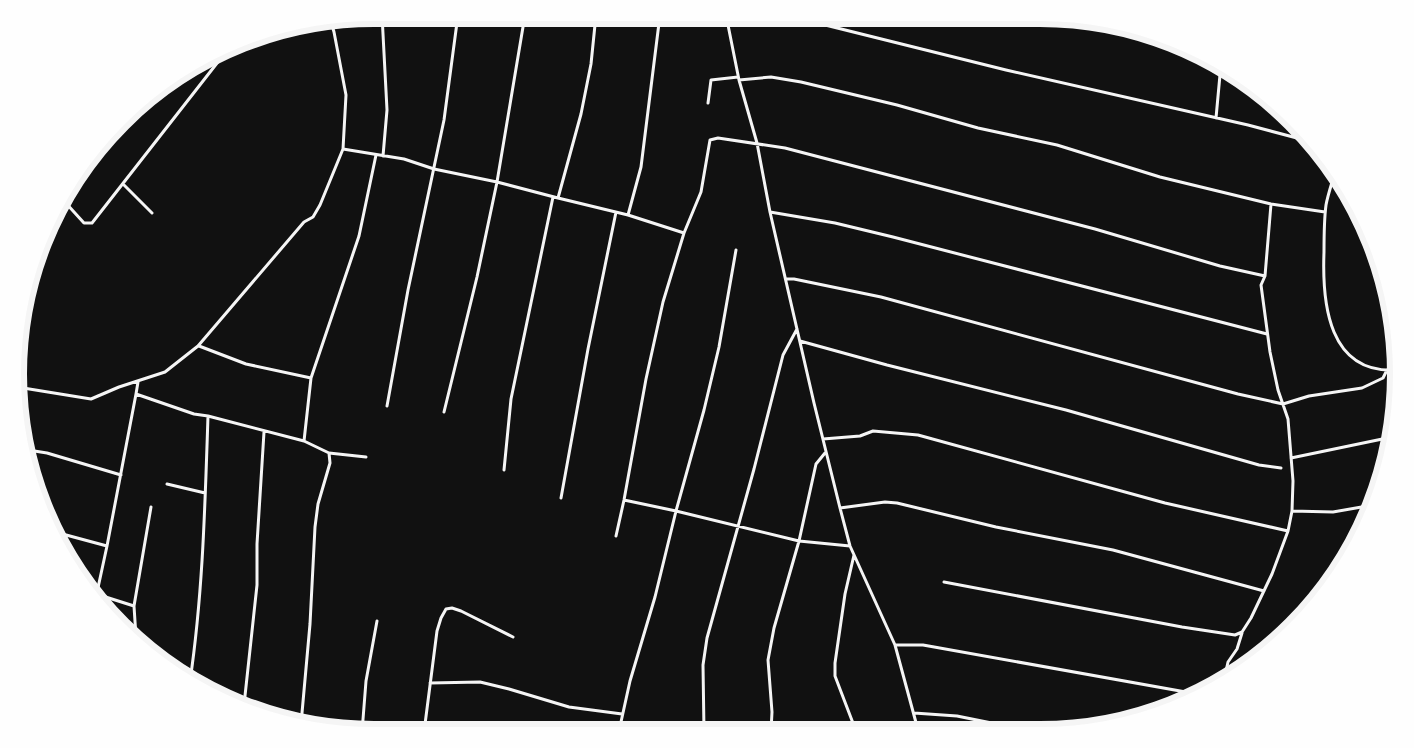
<svg xmlns="http://www.w3.org/2000/svg" width="1414" height="748" font-family="'Alegreya Sans',sans-serif">
<style>
.lines{fill:none;stroke-linecap:round;stroke-linejoin:round}
.minor{stroke:#f5f5f5;stroke-width:3}
.rim{fill:none;stroke:#f5f5f5;stroke-width:6}
</style>
<rect width="100%" height="100%" fill="#111"/>
<g class="lines">
<path class="minor" d="M382 15 387 110 383 156
M726 15 739 80 757 143 770 212 814 403 840 508 850 546 895 645 918 730
M785 15 1006 70 1248 125 1312 142
M1060 16 1171 43
M331 22 334 32 346 95 343 149 404 159 434 169 497 182 558 198 628 215 684 233
M739 80 771 77 801 82 897 105 978 128 1057 145 1160 177 1271 204 1325 212
M708 103 711 80 738 77
M1216 118 1221 64
M1335 172C1332 183 1328 194 1326 205 1324 220 1324 236 1324 252 1322 303 1328 375 1398 370
M123 184 152 213
M558 198 581 114 591 64 596 15
M64 201 84 223H92L221 58
M770 212 835 223 893 237 1267 334
M628 215 641 167 660 15
M786 279H794L881 297 1238 394 1283 404 1309 396 1362 388 1383 378 1387 370
M800 341 887 365 1066 410 1259 465 1281 468
M199 346 246 364 311 378
M138 382 136 394 194 414 208 416 304 441 329 453 330 463 318 504 315 527 310 624 301 724
M17 387 91 399 119 387 165 372 198 346 304 222 313 217 320 205 343 149
M387 406 408 290 444 120 458 15
M444 412 477 277 497 182 525 15
M823 439 860 436 873 431 918 435 1165 503 1288 531
M304 441 311 378 359 236 376 155
M28 450 47 453 121 475
M329 453 366 457
M1291 458 1392 437
M504 470 511 399 553 197
M167 484 205 493
M561 498 588 349 616 212
M624 500 676 511 799 541 850 546
M840 508 885 502 897 503 996 527 1113 550 1264 591
M1292 511 1333 512 1373 505
M55 532 107 546
M616 536 624 500 646 379 663 302 684 233 701 192 710 140 718 138 785 148 1095 229 1220 266 1265 276
M854 555 845 594 835 663V676L856 731
M944 582 1182 627 1235 635 1242 632 1251 618 1272 574 1288 531 1292 511 1293 481 1288 419 1278 390 1270 352 1261 285 1265 276 1271 204
M93 593 134 606
M96 597 107 546 136 394
M136 637 134 606 151 507
M895 645H923L1197 694
M1224 680 1228 662 1237 649 1242 633
M190 681C203 593 205 504 208 416
M430 683 480 682 509 689 569 707 622 714
M244 705 257 585V544L264 432
M914 713 957 716 1026 730
M424 727 441 732
M619 731 630 681 655 597 676 511 704 410 719 347 736 250
M704 731 703 665 707 638 754 469 783 355 797 329
M771 731 772 712 768 660 774 628 799 541 816 464 825 453
M362 732 366 681 377 621
M424 732 437 631 441 618 446 609 452 608 461 611 513 637"/>
</g>
<path d="M0 0H1414V748H0ZM374 24H1040A350 350 0 0 1 1390 374V374A350 350 0 0 1 1040 724H374A350 350 0 0 1 24 374V374A350 350 0 0 1 374 24Z" fill="#fefefe" fill-rule="evenodd"/>
<path class="rim" d="M374 24H1040A350 350 0 0 1 1390 374V374A350 350 0 0 1 1040 724H374A350 350 0 0 1 24 374V374A350 350 0 0 1 374 24Z"/>
</svg>
